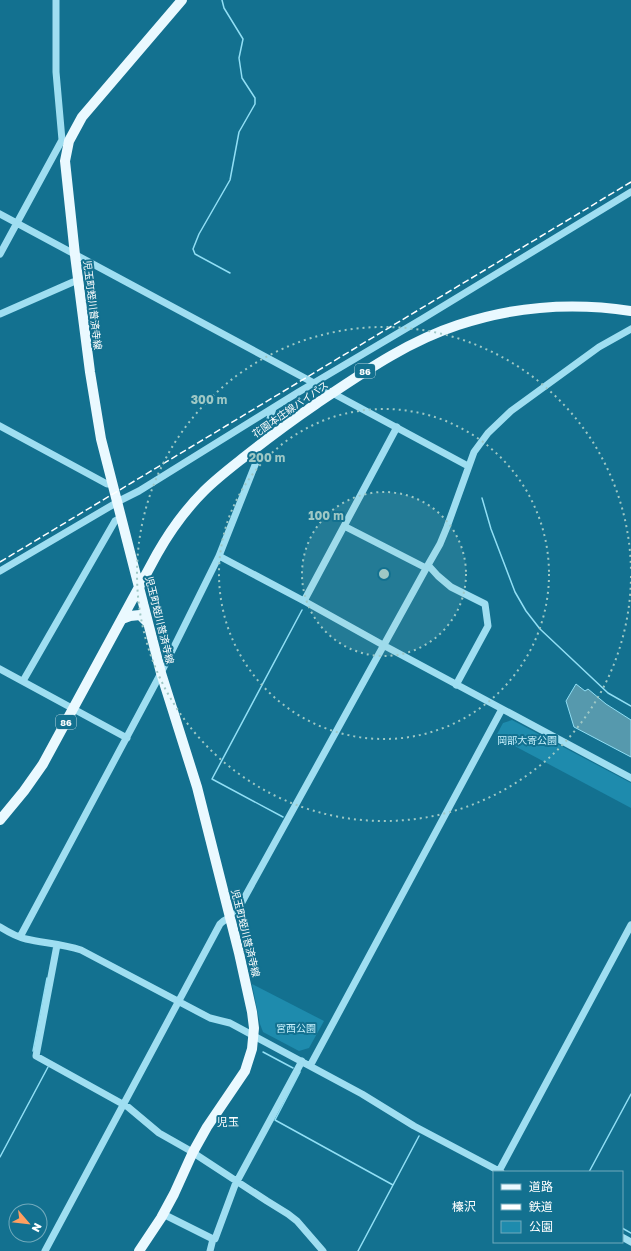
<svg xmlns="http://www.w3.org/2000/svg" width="631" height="1251" font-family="'Golos Text','Noto Sans JP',sans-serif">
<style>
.green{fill:#1e8bad}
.water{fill:#5699ad;stroke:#91dff5}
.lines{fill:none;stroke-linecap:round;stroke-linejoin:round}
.stream{stroke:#91dff5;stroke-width:1.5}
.minor{stroke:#9fdef1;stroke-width:7}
.major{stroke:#eaf9ff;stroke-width:10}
.rail{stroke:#fff;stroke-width:1.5;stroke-dasharray:7 3;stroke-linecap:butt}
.ring{fill:none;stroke:#9fc8c5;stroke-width:2;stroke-dasharray:2 4}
.labels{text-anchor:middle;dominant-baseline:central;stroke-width:4;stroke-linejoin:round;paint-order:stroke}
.shield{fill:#137190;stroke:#b8d4de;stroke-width:1}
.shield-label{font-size:9px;font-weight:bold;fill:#fff}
.street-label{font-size:10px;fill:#fff;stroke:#137190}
.park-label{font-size:10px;fill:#c6f0fc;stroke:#137190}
.neighbourhood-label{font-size:11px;fill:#fff;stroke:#137190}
.quarter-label{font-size:12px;fill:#fff;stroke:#137190}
.centre{fill:#9fc8c5;stroke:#137190;stroke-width:2}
.ring-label{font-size:12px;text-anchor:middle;font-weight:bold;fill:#9fc8c5;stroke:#137190;stroke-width:4;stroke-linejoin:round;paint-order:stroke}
</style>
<rect width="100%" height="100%" fill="#137190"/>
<path class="green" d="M512 720 631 783V808L496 736 503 723Z
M252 984 324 1021 309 1048 299 1051 263 1032 260 1024Z"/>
<path class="water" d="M576 684 585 691 588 689 606 704 631 720V757L574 727 566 701Z"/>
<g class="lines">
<path class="stream" d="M222 0 224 8 243 39 239 58 242 78 255 98V104L239 132 230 180 199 234 193 249 195 254 230 273
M482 498 491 529 515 592 526 611 540 629 608 693 631 706
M283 817 212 779 302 610
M33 1051 47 978
M263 1052 293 1068
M300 1072 275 1120 393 1185
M0 1157 48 1067
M589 1172 631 1094
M622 1228 631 1233
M358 1251 419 1136"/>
<path class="minor" d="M0 214 468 466
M0 254 62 140 56 72V0
M0 314 73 282 78 281
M0 426 107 484H112
M269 438 266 433 273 408
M344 526 426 568
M219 556 304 601 383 645 631 778
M428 565 438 576 451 587 485 604 488 626 456 685
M0 571 121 500 139 491 297 393 422 319 631 192
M304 601 397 427
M0 669 127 738
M23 681 115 521 121 518
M0 927C8 932 16 937 26 939 44 943 63 944 81 950L210 1018 230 1023 362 1094 414 1126 501 1172
M20 937 161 673 219 556 257 460 251 452
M57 945 36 1056 128 1107 159 1133 189 1150 267 1201 288 1214 297 1221 323 1251
M310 1066 502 709
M499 1171 631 925
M163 1214 213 1239
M622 1237 631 1242
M45 1251 220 924C225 918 231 919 236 913L428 565 440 544 447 527 474 452 488 433 511 411 599 347 631 329
M210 1251 213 1239H215L235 1185 302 1061"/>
<path class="major" d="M122 619 130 616 140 615 148 623
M0 820 24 791 43 764 157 554C170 531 185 510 204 491 216 479 229 469 243 458 267 439 291 421 316 404 361 374 406 342 458 325 515 306 572 302 631 311
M139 1251 161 1218 174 1194 193 1152 207 1127 245 1071 252 1049 254 1028 252 1012 239 953 197 787 161 673 101 439 90 372 75 255 65 161 69 141 82 117 182 0"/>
<path class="rail" d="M0 562 631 182"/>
</g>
<circle cx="384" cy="574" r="82" fill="#9fc8c5" fill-opacity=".12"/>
<g class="ring">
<circle cx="384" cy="574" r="82"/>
<circle cx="384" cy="574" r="165"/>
<path d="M631 576A247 247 0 1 1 631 572"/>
</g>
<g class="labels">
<g class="shield">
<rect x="355" y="364" width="20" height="14" rx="3"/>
<rect x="56" y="715" width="20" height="14" rx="3"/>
</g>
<g class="shield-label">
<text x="365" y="371">86</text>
<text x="66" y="722">86</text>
</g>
<g class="street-label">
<text transform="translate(93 305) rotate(83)">児玉町蛭川普済寺線</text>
<text transform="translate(290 409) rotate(-35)">花園本庄線バイパス</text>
<text transform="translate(160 620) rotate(76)">児玉町蛭川普済寺線</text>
<text transform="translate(246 933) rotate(76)">児玉町蛭川普済寺線</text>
</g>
<g class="park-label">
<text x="527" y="740">岡部大寄公園</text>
<text x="296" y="1028">宮西公園</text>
</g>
<g class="neighbourhood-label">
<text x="228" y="1121">児玉</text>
</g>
<g class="quarter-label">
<text x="464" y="1206">榛沢</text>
</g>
</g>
<circle cx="384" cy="574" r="6" class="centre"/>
<g class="ring-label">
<text x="209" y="404">300 m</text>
<text x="267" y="462">200 m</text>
<text x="326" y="520">100 m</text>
</g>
<rect x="493" y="1171" width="130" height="72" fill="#137190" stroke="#71aabc"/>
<rect x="501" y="1184" width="20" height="6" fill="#eaf9ff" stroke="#71aabc"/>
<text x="529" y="1191" font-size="12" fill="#ffffff">道路</text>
<rect x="501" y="1204" width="20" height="6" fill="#ffffff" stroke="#71aabc"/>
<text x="529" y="1211" font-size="12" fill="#ffffff">鉄道</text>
<rect x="501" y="1221" width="20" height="12" fill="#1e8bad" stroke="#71aabc"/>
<text x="529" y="1231" font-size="12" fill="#ffffff">公園</text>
<g transform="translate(28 1223) rotate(118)"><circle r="19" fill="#137190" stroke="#71aabc"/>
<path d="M0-3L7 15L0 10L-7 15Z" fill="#ff9f60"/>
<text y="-6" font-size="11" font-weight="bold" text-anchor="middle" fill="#ffffff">N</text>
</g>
</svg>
